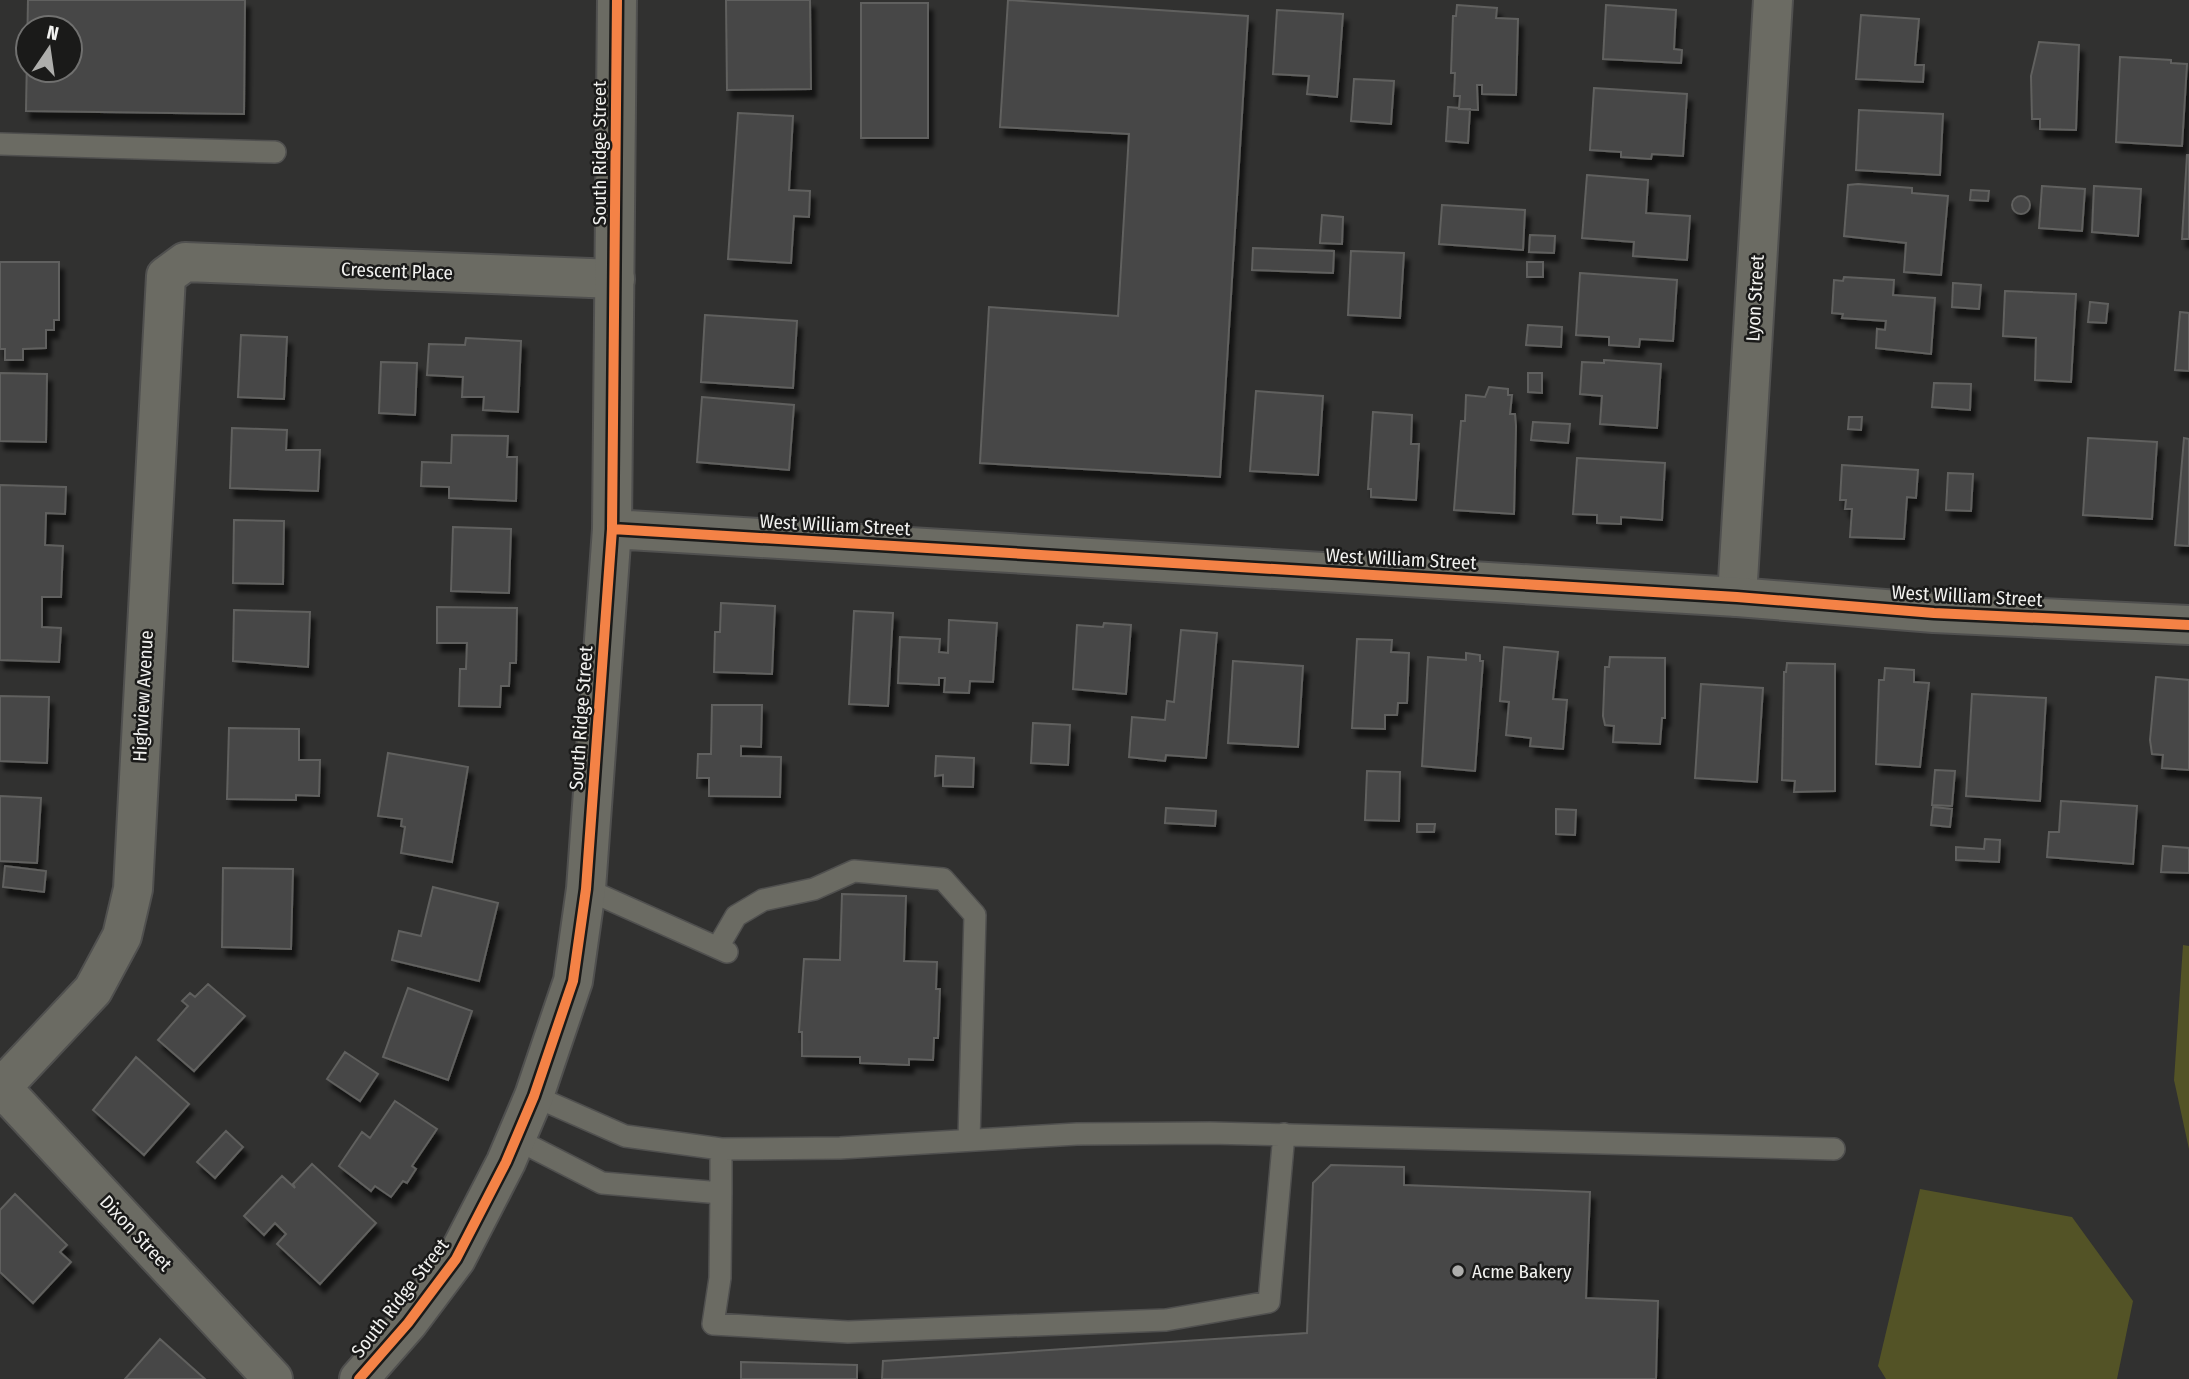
<svg xmlns="http://www.w3.org/2000/svg" width="2189" height="1379" font-family="'Fira Sans Condensed',sans-serif">
<style>
.green{fill:#535326}
.building{fill:#474746;stroke:#60605e;stroke-width:2;fill-rule:evenodd;filter:url(#shadow)}
.lines{fill:none;stroke-linecap:round;stroke-linejoin:round}
.service-casing{stroke:#50504f;stroke-width:24}
.minor-casing{stroke:#50504f;stroke-width:42}
.tertiary-casing{stroke:#50504f;stroke-width:42}
.service{stroke:#6b6b63;stroke-width:21}
.minor{stroke:#6b6b63;stroke-width:38}
.tertiary{stroke:#6b6b63;stroke-width:38}
.cycleway-casing{stroke:#1a1a19;stroke-width:15}
.cycleway{stroke:#f48246;stroke-width:10}
.poi-dot{fill:#aeaeac;stroke:#1a1a19;stroke-width:2.5}
.labels{text-anchor:middle;dominant-baseline:central;stroke-width:5;stroke-linejoin:round;paint-order:stroke}
.street-label{font-size:19px;fill:#f1f1ef;stroke:#1a1a19}
.poi-label{font-size:19px;fill:#f1f1ef;stroke:#1a1a19;text-anchor:start}
</style>
<defs>
<filter id="shadow"><feDropShadow dx="4.5" dy="8" stdDeviation="2" flood-color="#0009"/></filter>
</defs>
<rect width="100%" height="100%" fill="#313130"/>
<path class="green" d="M2183 945 2189 946V1149L2174 1080Z
M1920 1189 2072 1217 2133 1301 2117 1379H1886L1878 1366Z"/>
<path class="building" d="M28 0H245L244 114 26 111ZM28 28H70V70H28Z
M726 0H810L811 89 727 90Z
M1008 0 1248 16 1220 477 980 463 989 307 1118 316 1129 134 1000 127Z
M861 3H928V138H861Z
M1457 5 1497 8 1496 18 1518 19 1516 95 1482 94V85H1477L1478 110 1459 109 1460 96H1454L1455 73H1451L1453 16H1456Z
M1606 5 1676 10 1674 49 1682 50 1681 63 1603 59Z
M1277 10 1343 14 1337 97 1307 94 1309 76 1273 74Z
M1861 15 1919 19 1915 65H1924L1923 82 1856 79Z
M2039 42 2079 45 2076 130 2040 129V119H2032L2031 76Z
M2120 57 2171 60V63L2187 64 2182 146 2116 142Z
M1354 79 1394 81 1391 124 1351 121Z
M1594 88 1687 94 1683 156 1652 154 1651 159 1621 157V152L1590 150Z
M1448 107 1470 109 1468 143 1446 141Z
M1859 110 1943 114 1940 175 1856 170Z
M738 113 793 116 789 190 810 191 809 217 794 216 791 263 728 259Z
M2187 155H2189V239H2182Z
M1587 175 1648 180 1646 213 1690 216 1687 260 1633 256 1634 242 1582 238Z
M1858 184 1912 188V193L1948 196 1941 275 1904 272 1906 243 1844 236 1848 185Z
M2042 186 2085 189 2082 231 2039 228Z
M2094 186 2141 189 2138 236 2092 232Z
M1971 190 1989 191 1988 201 1970 200Z
M2012 205a9 9 0 1 1 18 0a9 9 0 1 1-18 0Z
M1442 205 1525 210 1523 250 1439 244Z
M1322 215 1343 217 1342 244 1320 243Z
M1530 235 1555 236 1554 253 1529 252Z
M1253 248 1334 251 1333 273 1252 270Z
M1351 251 1404 253 1400 318 1348 315Z
M0 262H59V320H54V330H46V348L23 349V360H5V349H0Z
M1527 262H1543V277H1527Z
M1580 273 1677 280 1673 341 1640 339 1639 347 1609 345V337L1576 335Z
M1844 277 1894 280 1893 295 1935 298 1931 354 1876 348 1877 329 1885 330 1886 321 1842 318 1843 314 1832 313 1834 280 1843 281Z
M1953 283 1981 285 1979 309 1952 307Z
M2005 291 2076 294 2071 382 2035 380 2036 338 2003 336Z
M2090 302 2108 304 2106 323 2088 322Z
M2180 312 2189 313V371L2175 370Z
M705 315 797 321 793 388 701 382Z
M1528 325 1562 327 1561 347 1526 345Z
M241 335 287 337 284 399 238 397Z
M466 338 521 341 518 412 483 410 484 397H462L463 377 427 375 429 344 465 345Z
M1604 360 1661 364 1657 428 1600 424 1602 396 1580 394 1582 362 1604 363Z
M381 362 417 363 415 415 379 413Z
M0 373 47 374 46 442 0 441Z
M1528 373H1542V393L1528 392Z
M1934 383 1971 384 1970 410 1932 407Z
M1489 387 1508 389V395H1512L1510 414H1515L1516 426 1514 514 1454 510 1461 421H1465L1466 395 1485 397Z
M1256 391 1323 396 1318 475 1250 471Z
M702 397 794 405 789 470 697 462Z
M1373 412 1412 415 1411 444H1419L1416 500 1371 497V489H1368Z
M1849 417H1862L1861 430 1848 429Z
M1533 422 1570 424 1568 443 1531 440Z
M232 428 287 430 286 450H320L318 491 230 488Z
M452 435 508 436 507 457H517L516 501 449 498V487L421 486 422 462 451 463Z
M2088 438 2157 442 2152 519 2083 515Z
M2184 438 2189 439V546L2175 545Z
M1577 458 1665 463 1662 520 1621 517V524L1597 523V515L1573 514Z
M1842 465 1918 470 1916 498 1907 497 1904 539 1850 537 1852 509H1845L1846 500H1840Z
M1948 473 1973 474 1971 511 1946 510Z
M0 485 66 487 65 514 46 513 45 545 63 546 61 597H42V627L61 628 59 662 0 660Z
M234 520 284 521 283 584 233 583Z
M453 527 511 529 509 593 451 591Z
M721 603 775 606 772 674 714 672 715 632H720Z
M437 607 517 608 516 663H510L509 686H501L500 707 459 706 460 669H466L467 643H437Z
M234 610 310 612 308 667 233 661Z
M854 611 893 613 888 706 849 704Z
M949 620 997 623 993 682 970 681 969 693 944 692 945 678H939V685L898 683 900 637 940 639 939 652 948 653Z
M1104 623 1131 625 1126 694 1073 689 1077 625 1103 627Z
M1181 630 1217 633 1206 758 1166 755 1165 761 1129 757 1132 717 1165 720 1167 701 1174 702Z
M1357 639 1392 640 1391 652 1409 653 1407 703H1398L1397 715H1385V729L1352 728Z
M1504 647 1558 652 1553 699 1567 700 1563 749 1530 746 1531 738 1506 735 1509 702 1500 701Z
M1466 653 1480 655V661H1483L1475 771 1422 766 1428 657 1466 660Z
M1610 657 1665 658V718H1662L1660 744 1613 742 1614 726 1605 725 1603 716 1605 667H1609Z
M1233 661 1303 666 1298 747 1228 743Z
M1787 663 1835 664V791L1794 792 1795 781 1782 780 1784 672H1786Z
M1885 668 1914 670V682L1929 683 1920 767 1876 764 1879 680H1884Z
M2156 677 2189 680V770L2162 768 2163 755 2152 754 2150 740Z
M1701 684 1763 688 1757 782 1695 778Z
M1972 694 2046 698 2040 801 1966 796Z
M0 696 49 697 47 763 0 761Z
M712 705H762L761 747 741 746V756L781 757 780 797 709 796V778H697L698 754H711Z
M1033 723 1070 725 1068 765 1031 763Z
M229 728 299 729V760H320L319 796 296 795V800L227 799Z
M388 753 468 767 452 862 401 853 405 827 401 826 402 819 378 816Z
M936 756 974 758 973 787 943 786V775L935 776Z
M1935 770 1955 771 1952 806 1932 805Z
M1367 771 1400 772 1399 821 1365 820Z
M0 796 41 798 37 863 0 861Z
M2061 801 2137 806 2133 864 2047 857 2049 832H2059Z
M1933 807 1952 809 1950 827 1931 825Z
M1166 808 1216 811 1215 826 1165 823Z
M1556 809 1576 810 1575 835 1556 834Z
M1417 824H1435L1434 832H1417Z
M1985 839 2000 840 1999 862 1956 860V847L1984 849Z
M2163 846 2189 848V873L2161 872Z
M5 866 46 871 44 892 3 887Z
M223 868 293 869 291 949 222 947Z
M433 887 498 903 479 981 392 960 399 931 421 936Z
M842 894 906 896 904 961 937 962 936 989H940L938 1038H934L933 1060 909 1059V1065L860 1063V1057L802 1056V1032H799L804 959 840 960Z
M208 984 245 1016 194 1071 158 1040 188 1006 182 1001 190 993 195 997Z
M408 988 472 1011 448 1080 383 1057Z
M345 1052 378 1074 360 1101 327 1079Z
M136 1057 189 1104 144 1155 93 1110Z
M395 1101 437 1129 412 1166 416 1169 407 1183 403 1181 391 1197 375 1186 371 1191 339 1166 362 1132 370 1138Z
M226 1131 243 1147 215 1178 197 1162Z
M312 1164 376 1223 320 1284 277 1244 286 1234 275 1223 264 1235 244 1216 282 1176 295 1188 293 1184Z
M1331 1165 1404 1167V1185L1590 1192 1586 1298 1658 1301 1656 1379H882L883 1361 1307 1333 1313 1183Z
M15 1194 67 1245 60 1252 71 1262 33 1303 0 1272V1210Z
M160 1339 205 1379H125Z
M741 1362 857 1365V1379H741Z"/>
<g class="lines">
<defs>
<path id="service" d="M0 144 275 152
M586 889 727 952
M718 947 736 916 763 900 814 889 854 871 943 879 975 915 969 1140
M516 1139 602 1183 721 1193V1149L625 1136 534 1096
M721 1149 840 1148 1077 1134 1210 1133 1834 1149
M721 1193 720 1278 713 1324 848 1332 1166 1320 1269 1302 1284 1134"/>
<path id="minor" d="M1737 597 1773 0
M0 1086 273 1379
M0 1089 93 990 122 936 133 889 166 276 185 262 615 279"/>
<path id="tertiary" d="M612 529 1737 597 1934 613 2189 625
M359 1379 408 1323 456 1259 506 1162 534 1096 573 981 586 889 612 529 617 0"/>
</defs>
<use href="#service" class="service-casing"/>
<use href="#minor" class="minor-casing"/>
<use href="#tertiary" class="tertiary-casing"/>
<use href="#service" class="service"/>
<use href="#minor" class="minor"/>
<use href="#tertiary" class="tertiary"/>
<defs>
<path id="cycleway" d="M612 529 1737 597 1934 613 2189 625
M359 1379 408 1323 456 1259 506 1162 534 1096 573 981 586 889 612 529 617 0"/>
</defs>
<use href="#cycleway" class="cycleway-casing"/>
<use href="#cycleway" class="cycleway"/>
</g>
<circle class="poi-dot" cx="1458" cy="1271" r="7"/>
<g class="labels">
<g class="street-label">
<text transform="translate(599 153) rotate(-90)">South Ridge Street</text>
<text transform="translate(397 271) rotate(2)">Crescent Place</text>
<text transform="translate(1755 298) rotate(-87)">Lyon Street</text>
<text transform="translate(835 525) rotate(3)">West William Street</text>
<text transform="translate(1401 559) rotate(3)">West William Street</text>
<text transform="translate(1967 596) rotate(3)">West William Street</text>
<text transform="translate(143 696) rotate(-87)">Highview Avenue</text>
<text transform="translate(581 718) rotate(-86)">South Ridge Street</text>
<text transform="translate(136 1233) rotate(47)">Dixon Street</text>
<text transform="translate(400 1298) rotate(-52)">South Ridge Street</text>
</g>
<g class="poi-label">
<text x="1472" y="1271">Acme Bakery</text>
</g>
</g>
<g transform="translate(49 49) rotate(13)"><circle r="33" fill="#1a1a19" stroke="#70706f" stroke-width="2"/>
<path d="M0-5L12 26L0 18L-12 26Z" fill="#aeaeac"/>
<text y="-10" font-size="19" font-weight="bold" text-anchor="middle" fill="#f1f1ef">N</text>
</g>
</svg>
